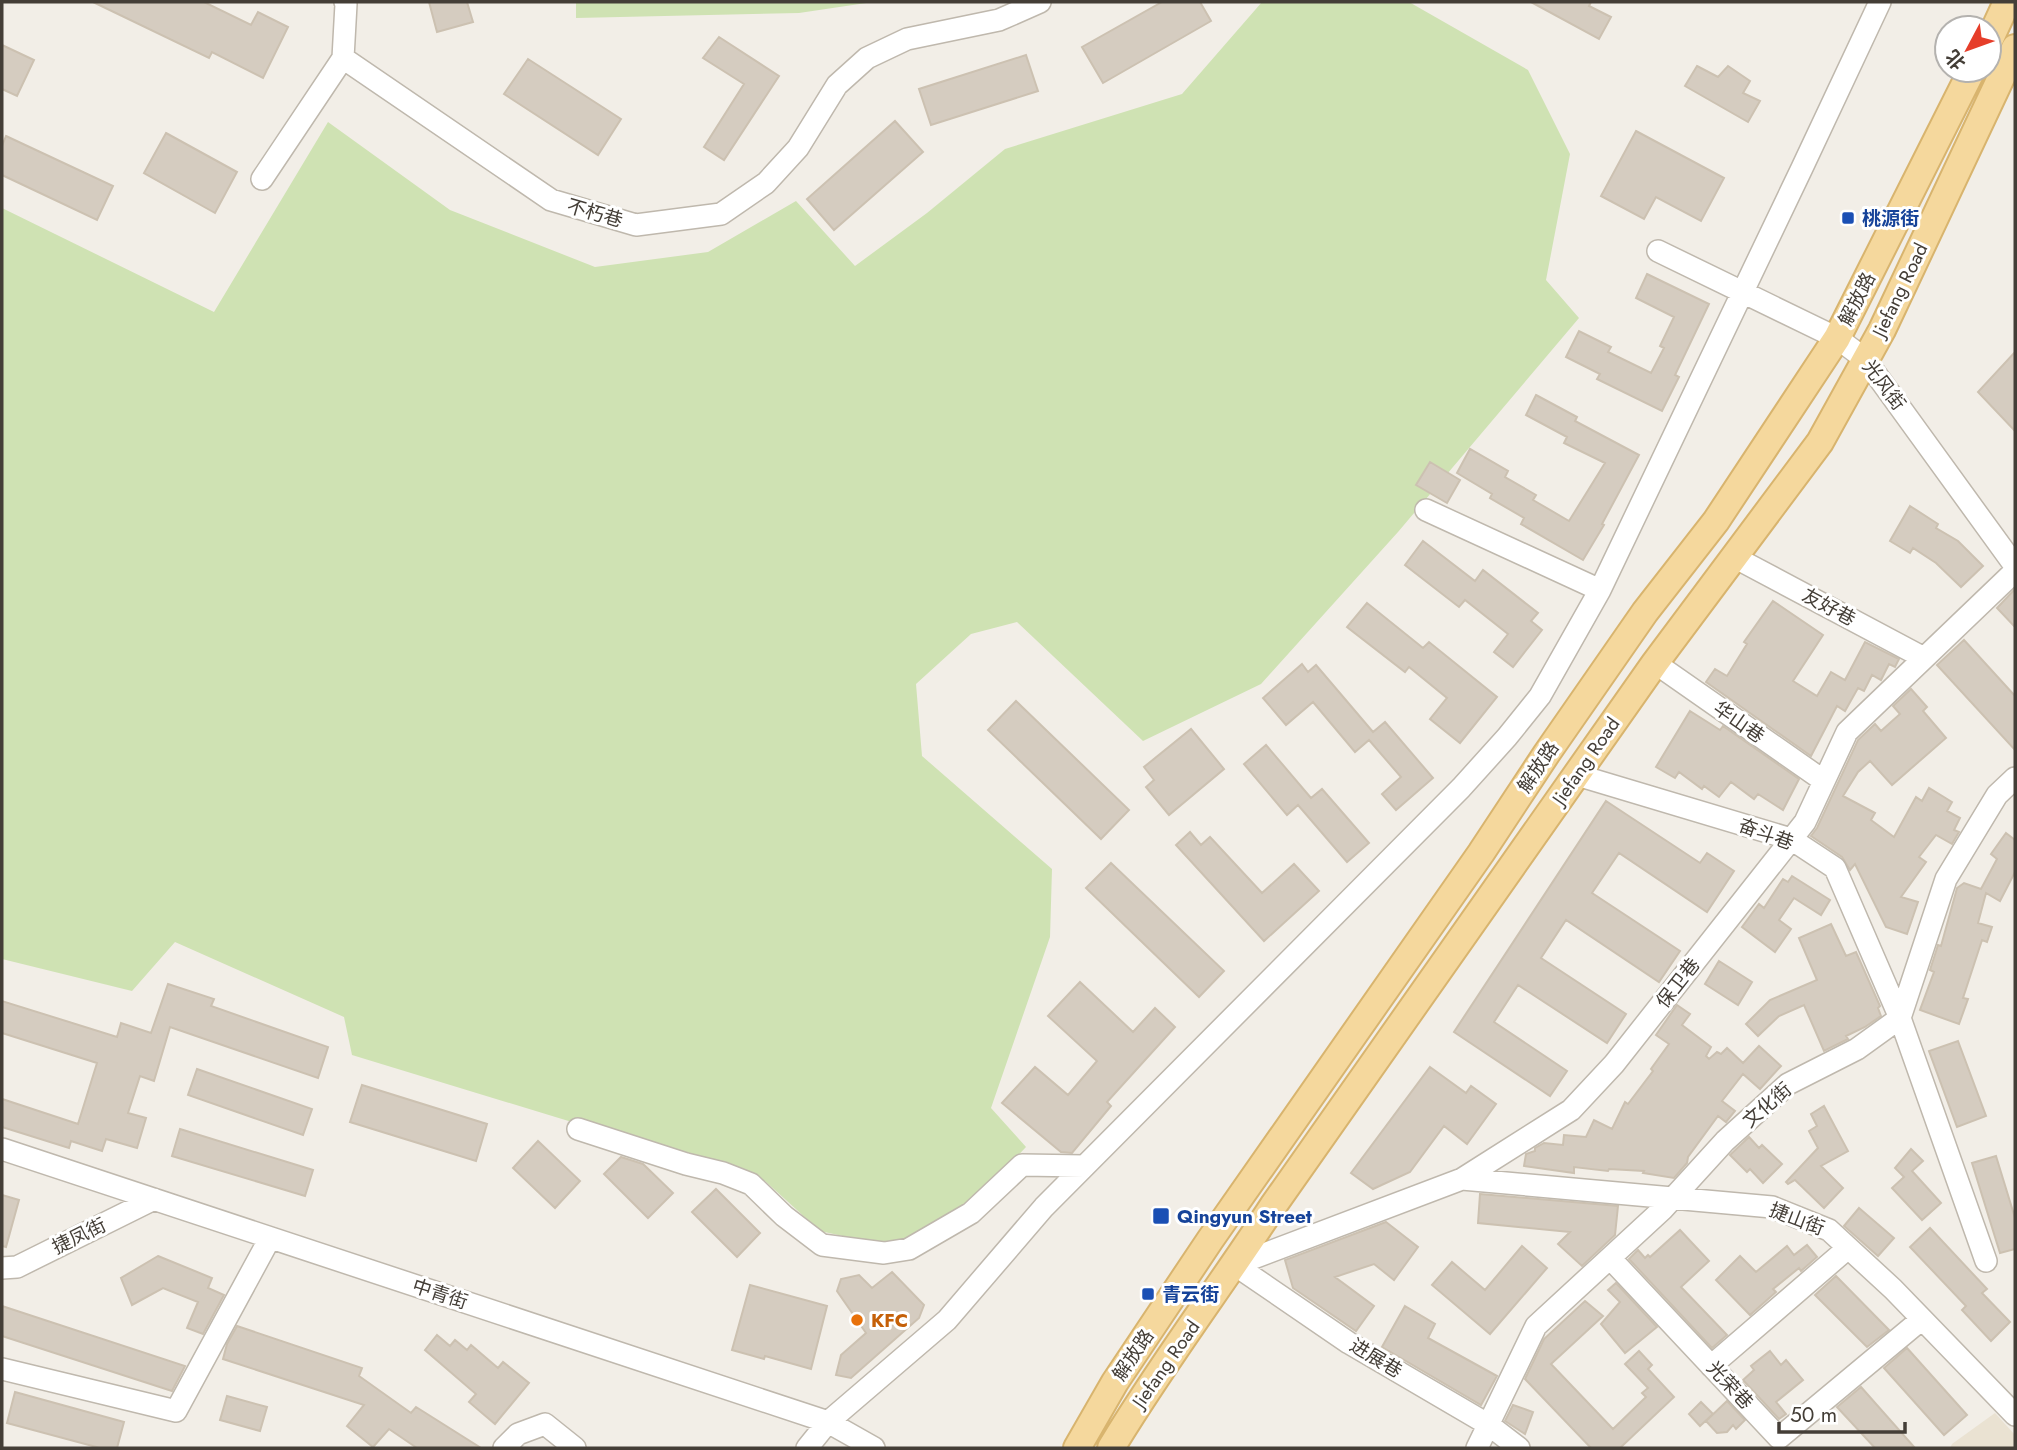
<svg xmlns="http://www.w3.org/2000/svg" width="2017" height="1450" font-family="Jost,'Noto Sans SC',sans-serif">
<style>
.education{fill:#eae2d2}
.green{fill:#cfe2b3}
.building{fill:#d5ccc0;stroke:#ccc1b1;stroke-width:2}
.lines{fill:none;stroke-linecap:round;stroke-linejoin:round}
.minor-casing{stroke:#bfb8ad;stroke-width:24}
.major-casing{stroke:#d8b46e;stroke-width:30}
.minor{stroke:#fff;stroke-width:21}
.major{stroke:#f5d89d;stroke-width:26}
.transit-dot{fill:#1a4fb4;stroke:#fff;stroke-width:2.5}
.food-dot{fill:#e8710a;stroke:#fff;stroke-width:2.5}
.labels{text-anchor:middle;dominant-baseline:central;stroke-width:6;stroke-linejoin:round;paint-order:stroke}
.street-label{font-size:19px;fill:#443e37;stroke:#fff}
.transit-label{font-size:19px;font-weight:bold;fill:#164399;stroke:#fff;text-anchor:start}
.food-label{font-size:19px;font-weight:bold;fill:#c56008;stroke:#fff;text-anchor:start}
</style>
<rect width="100%" height="100%" fill="#f2eee7"/>
<path class="education" d="M1995 1413 2015 1435V1448H1950L1952 1444Z"/>
<path class="green" d="M576 2H873L799 13 576 18Z
M1262 2H1409L1528 70 1570 154 1546 280 1579 318 1398 532 1261 684 1143 741 1017 622 971 634 916 684 922 756 1052 869 1050 937 991 1108 1026 1147 977 1198 897 1248 820 1231 765 1181 352 1055 344 1017 175 942 132 991 2 959V208L214 312 328 122 450 210 595 267 708 252 796 201 855 266 927 213 1005 149 1182 94Z"/>
<path class="building" d="M93 2H204L251 25 258 12 288 27 263 78 212 52 209 58Z
M429 2H467L473 22 437 32Z
M1162 2H1200L1211 21 1103 83 1082 47Z
M1531 2H1591L1589 6 1611 17 1599 39Z
M719 37 779 76 724 160 704 147 744 84 703 58Z
M2 45 34 60 17 96 2 89Z
M1026 55 1038 91 931 125 919 89Z
M528 59 621 119 598 155 504 94Z
M1697 66 1718 77 1728 66 1750 81 1743 93 1760 101 1748 122 1685 86Z
M895 121 923 152 834 230 807 199Z
M1636 131 1724 178 1701 221 1656 197 1644 219 1601 196Z
M166 133 237 172 215 213 144 173Z
M6 136 113 186 97 220 2 175V146Z
M1647 274 1709 304 1675 375 1679 377 1662 411 1597 379 1600 374 1566 357 1579 331 1611 347 1608 352 1651 373 1664 348 1660 346 1674 317 1636 298Z
M2015 352V431L1978 392Z
M1536 395 1577 417 1575 421 1639 455 1602 524 1604 525 1583 560 1521 524 1524 518 1490 498 1492 494 1457 473 1470 449 1508 471 1505 477 1536 495 1533 500 1569 521 1605 463 1564 443 1567 437 1526 415Z
M1430 462 1460 480 1447 503 1416 485Z
M1910 506 1938 524 1936 528 1958 541 1983 566 1961 587 1936 563 1913 548 1910 553 1890 541Z
M1423 541 1475 581 1483 570 1538 613 1531 621 1542 630 1513 667 1494 652 1508 634 1465 600 1459 607 1405 565Z
M2015 589V627L1997 608Z
M1773 601 1823 635 1793 681 1817 696 1831 672 1845 680 1865 642 1899 659 1895 667 1889 664 1881 680 1872 675 1864 691 1858 688 1845 711 1837 706 1811 756 1706 682 1715 669 1727 676 1747 644 1744 642Z
M1367 603 1423 648 1429 642 1497 697 1460 743 1430 719 1447 698 1409 667 1405 672 1347 627Z
M1964 640 2015 696V750L1937 665Z
M1302 664 1308 672 1316 665 1373 732 1385 722 1433 778 1396 810 1382 794 1401 777 1369 740 1355 752 1313 702 1286 725 1263 698Z
M1911 689 1927 707 1923 711 1946 738 1892 785 1870 761 1858 772 1843 796 1875 813 1871 820 1894 837 1916 797 1922 801 1929 788 1952 802 1947 811 1960 818 1954 830 1959 832 1952 844 1936 835 1919 857 1926 862 1901 897 1918 902 1907 934 1886 927 1855 864 1850 870 1842 857 1811 836 1817 828 1858 740 1875 724 1881 731 1900 714 1893 706Z
M1016 701 1129 810 1101 839 988 730Z
M1690 711 1720 730 1723 726 1799 779 1783 810 1758 794 1754 799 1731 782 1719 797 1704 786 1702 789 1679 772 1675 778 1656 767Z
M1191 729 1224 769 1169 815 1146 787 1154 780 1144 767Z
M1266 745 1311 798 1322 789 1369 843 1347 862 1298 805 1287 815 1244 764Z
M1606 801 1700 863 1707 853 1734 871 1707 912 1619 853 1592 893 1680 951 1659 982 1566 920 1541 958 1626 1014 1607 1043 1518 985 1494 1022 1567 1071 1550 1096 1454 1032Z
M1190 832 1201 845 1210 837 1262 893 1294 864 1319 891 1264 941 1176 845Z
M2006 833 2015 840V872L2000 901 1986 893 1978 923 1992 927 1987 942 1982 940 1963 998 1968 999 1959 1024 1920 1010 1934 972 1930 970 1938 945 1941 946 1957 888 1964 883 1981 889 1997 859 1991 854Z
M1111 863 1224 971 1199 997 1086 888Z
M1792 876 1830 900 1821 915 1794 898 1779 920 1791 929 1775 952 1742 927 1759 904 1764 908 1783 879 1788 882Z
M1831 924 1846 956 1856 952 1880 1006 1878 1008 1881 1016 1865 1027 1846 1036 1848 1039 1824 1051 1804 1005 1779 1016 1758 1036 1746 1024 1770 1000 1817 980 1799 938Z
M1719 961 1752 982 1738 1005 1705 984Z
M1080 982 1133 1032 1155 1008 1175 1027 1107 1102 1111 1106 1072 1153 1061 1152 1002 1103 1035 1067 1068 1095 1097 1061 1048 1016Z
M168 984 214 999 211 1006 328 1047 318 1078 170 1027 154 1081 140 1076 128 1113 146 1118 137 1148 106 1139 102 1151 71 1141 69 1148 2 1127V1099L78 1124 97 1063 2 1033V1001L117 1037 121 1023 151 1033Z
M1677 1005 1690 1014 1682 1025 1711 1047 1706 1056 1709 1059 1717 1052 1721 1054 1727 1048 1743 1063 1759 1046 1781 1066 1760 1089 1743 1074 1722 1101 1735 1111 1726 1122 1718 1116 1688 1157 1687 1163 1674 1178 1643 1173 1644 1171 1609 1169 1608 1171 1574 1167V1173L1524 1166 1526 1154 1535 1151V1148L1544 1143 1563 1145 1564 1135 1586 1137 1594 1120 1612 1129 1625 1102 1628 1104 1653 1071 1651 1069 1669 1044 1656 1035Z
M1958 1041 1986 1116 1957 1127 1929 1051Z
M1430 1067 1466 1093 1471 1086 1496 1104 1467 1144 1444 1126 1410 1172 1373 1189 1351 1173Z
M197 1069 312 1109 303 1135 188 1095Z
M362 1085 487 1124 476 1161 350 1122Z
M1824 1106 1848 1151 1821 1166 1843 1188 1824 1208 1795 1180 1788 1184 1786 1182 1818 1148 1809 1131 1817 1126 1811 1114Z
M180 1129 313 1170 305 1196 172 1156Z
M1749 1137 1759 1148 1762 1145 1782 1164 1763 1183 1750 1169 1747 1172 1730 1155Z
M538 1141 580 1181 555 1208 513 1168Z
M1911 1149 1923 1161 1912 1171 1941 1203 1922 1220 1892 1188 1904 1177 1895 1168Z
M1996 1156 2015 1218V1249L2000 1253 1972 1163Z
M621 1157 643 1164 673 1193 648 1218 604 1174Z
M716 1189 760 1233 737 1257 692 1212Z
M1480 1194 1618 1206 1615 1235 1582 1266 1558 1244 1570 1232 1478 1223Z
M2 1195 19 1200 6 1247 2 1246Z
M1859 1208 1894 1238 1878 1256 1844 1226Z
M1386 1222 1418 1247 1394 1280 1374 1264 1335 1277 1374 1306 1356 1331 1293 1288 1285 1260Z
M1930 1228 1987 1289 1982 1293 2010 1322 1991 1341 1962 1310 1966 1306 1910 1247Z
M1680 1230 1709 1261 1681 1287 1727 1335 1712 1348 1629 1259 1638 1250 1645 1258 1648 1255 1650 1257Z
M1807 1245 1817 1257 1801 1271 1799 1268 1773 1289 1776 1292 1750 1315 1716 1280 1740 1256 1756 1272 1787 1246 1794 1255Z
M1522 1246 1547 1268 1490 1334 1432 1285 1452 1262 1485 1290Z
M158 1256 212 1278 208 1288 224 1295 203 1334 187 1328 198 1302 163 1288 132 1305 121 1278Z
M892 1272 924 1305 919 1318 851 1378 836 1375 841 1355 866 1333 837 1291 841 1279 859 1275 872 1288Z
M1836 1276 1889 1330 1867 1347 1815 1295Z
M1616 1283 1657 1327 1625 1353 1601 1324 1620 1302 1608 1290Z
M750 1285 827 1306 811 1369 765 1356 764 1359 732 1350Z
M1585 1301 1603 1316 1551 1364 1613 1429 1646 1397 1642 1393 1648 1388 1625 1364 1639 1351 1652 1365 1648 1369 1674 1397 1620 1448H1591L1525 1379 1544 1339Z
M2 1306 185 1366 184 1368 172 1391 2 1336Z
M1405 1306 1435 1324 1428 1338 1497 1376 1481 1405 1382 1347Z
M237 1326 362 1368 359 1376 411 1413 416 1407 481 1448H417L389 1429 373 1447 347 1426 364 1405 223 1359 227 1344Z
M437 1335 450 1346 455 1340 467 1350 471 1345 498 1368 503 1362 529 1383 495 1424 469 1402 476 1394 425 1350Z
M1907 1348 1967 1415 1944 1435 1884 1368Z
M1770 1351 1781 1365 1786 1360 1803 1380 1776 1402 1786 1414 1779 1419 1743 1380 1754 1370 1751 1366Z
M1861 1387 1915 1448H1875L1837 1407Z
M15 1392 124 1422 117 1448H100L7 1423Z
M227 1396 267 1407 260 1431 220 1420Z
M1727 1401 1745 1420 1736 1429 1733 1425 1727 1432 1717 1433 1706 1421Z
M1701 1402 1713 1414 1700 1426 1689 1414Z
M1513 1405 1533 1412 1525 1434 1505 1421Z"/>
<g class="lines">
<defs>
<path id="minor" d="M343 58 346 4 345 2
M262 179 343 58 551 200 636 225 721 214 766 183 798 148 837 85 867 58 907 39 999 20 1040 2
M1658 251 1837 338 1865 359 2015 566
M1426 510 1600 590
M1734 557 1924 658
M1655 663 1824 781
M1577 775 1791 839 1835 868 1900 1018 1986 1261
M578 1129 686 1164 723 1173 751 1184 784 1216 822 1245 884 1253 909 1249 971 1213 1022 1165 1084 1166
M2 1149 828 1422 874 1448
M1462 1179 1772 1207 1829 1230 1893 1289 2015 1415
M1610 1258 1779 1438 1922 1319
M1235 1265 1462 1179 1571 1110 1614 1064 1805 822 1847 732 2015 571
M1235 1265 1349 1343 1489 1425 1519 1448
M2 1268 17 1267 154 1199
M1711 1366 1848 1248
M2 1369 176 1411 270 1238
M504 1448 518 1434 545 1424 575 1448
M807 1448 828 1422 947 1320 1044 1207 1461 788 1507 737 1540 696 1600 590 1802 168 1880 2
M1477 1448 1536 1326 1663 1209 1725 1141 1788 1084 1857 1049 1900 1018 1946 879 1997 795 2015 778"/>
<path id="major" d="M1989 41 2007 2
M1077 1448 1115 1382 1210 1240 1481 853 1547 753 1645 612 1716 521 1837 338 1972 70
M1111 1448C1161 1365 1220 1287 1273 1206L1655 663 1820 442 1882 330 2015 48"/>
</defs>
<use href="#minor" class="minor-casing"/>
<use href="#major" class="major-casing"/>
<use href="#minor" class="minor"/>
<use href="#major" class="major"/>
</g>
<g class="transit-dot">
<rect x="1841" y="211" width="14" height="14" rx="3.5"/>
<rect x="1152" y="1207" width="18" height="18" rx="3.5"/>
<rect x="1141" y="1287" width="14" height="14" rx="3.5"/>
</g>
<circle class="food-dot" cx="857" cy="1320" r="7"/>
<g class="labels">
<g class="street-label">
<text transform="translate(595 213) rotate(16)">不朽巷</text>
<text transform="translate(1900 290) rotate(-64)">Jiefang Road</text>
<text transform="translate(1857 299) rotate(-63)">解放路</text>
<text transform="translate(1884 385) rotate(53)">光风街</text>
<text transform="translate(1829 607) rotate(28)">友好巷</text>
<text transform="translate(1739 722) rotate(35)">华山巷</text>
<text transform="translate(1586 761) rotate(-55)">Jiefang Road</text>
<text transform="translate(1538 767) rotate(-56)">解放路</text>
<text transform="translate(1766 834) rotate(20)">奋斗巷</text>
<text transform="translate(1678 983) rotate(-52)">保卫巷</text>
<text transform="translate(1767 1105) rotate(-41)">文化街</text>
<text transform="translate(1797 1219) rotate(21)">捷山街</text>
<text transform="translate(79 1236) rotate(-26)">捷凤街</text>
<text transform="translate(440 1294) rotate(18)">中青街</text>
<text transform="translate(1133 1355) rotate(-56)">解放路</text>
<text transform="translate(1376 1358) rotate(31)">进展巷</text>
<text transform="translate(1166 1364) rotate(-55)">Jiefang Road</text>
<text transform="translate(1730 1385) rotate(47)">光荣巷</text>
</g>
<g class="transit-label">
<text x="1862" y="218">桃源街</text>
<text x="1177" y="1216">Qingyun Street</text>
<text x="1162" y="1294">青云街</text>
</g>
<g class="food-label">
<text x="871" y="1320">KFC</text>
</g>
</g>
<rect width="2017" height="1450" fill="none" stroke="#443e37" stroke-width="7"/>
<g transform="translate(1968 49) rotate(229)"><circle r="33" fill="#ffffff" stroke="#b4b2af" stroke-width="2"/>
<path d="M0-5L12 26L0 18L-12 26Z" fill="#e63e2a"/>
<text y="-10" font-size="19" font-weight="bold" text-anchor="middle" fill="#443e37">北</text>
</g>
<path d="M1779 1422v10h126v-10" fill="none" stroke="#443e37" stroke-width="3.5"/>
<text x="1790" y="1422" font-size="21" fill="#443e37" stroke="#ffffff" stroke-width="5" paint-order="stroke">50 m</text>
</svg>
